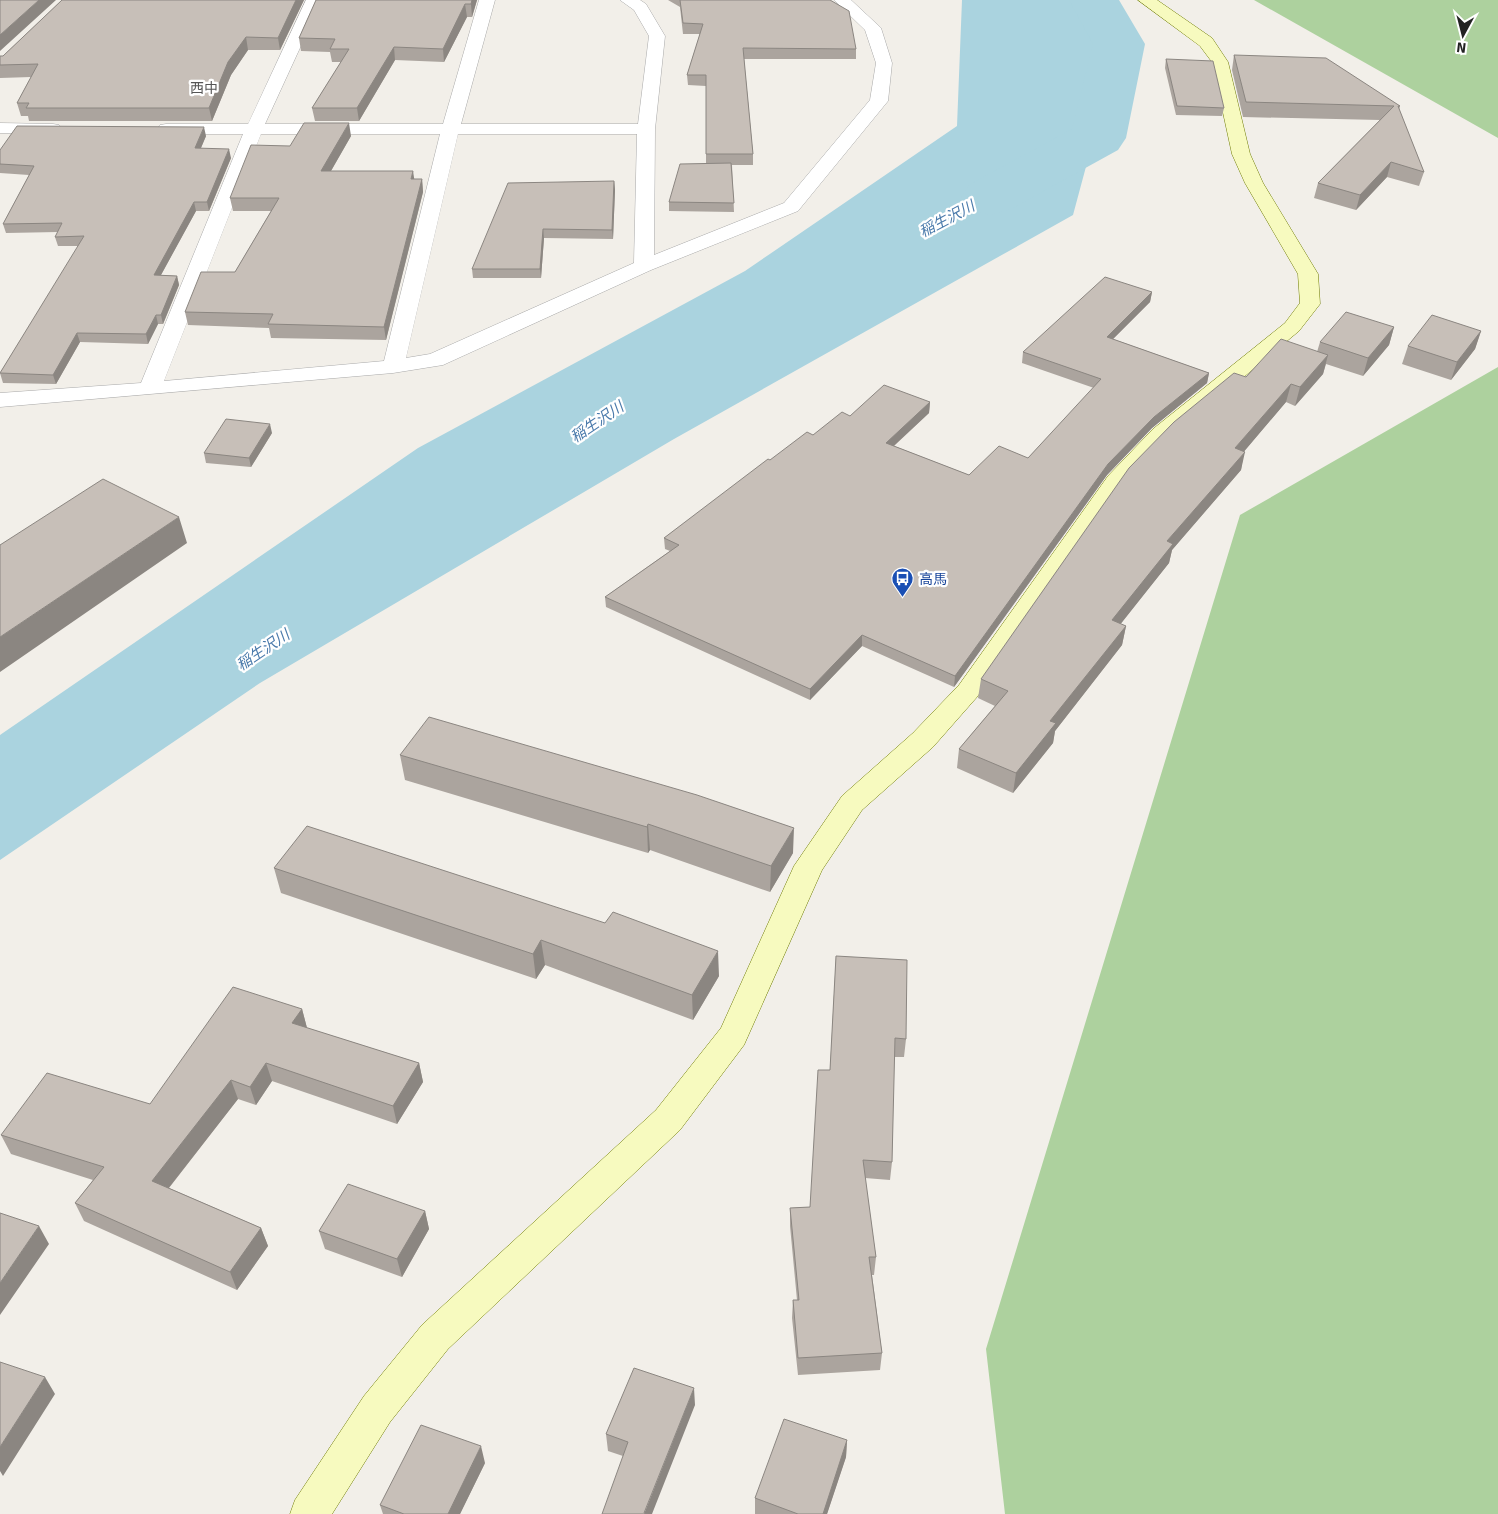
<svg xmlns="http://www.w3.org/2000/svg" width="1498" height="1514" font-family="Signika,'Noto Sans JP',sans-serif">
<style>
.forest{fill:#add19e}
.water{fill:#aad3df}
.lines{fill:none;stroke-linecap:round;stroke-linejoin:round}
.river{fill:#aad3df;fill-rule:evenodd}
.street-casing{stroke:#a9a9a9;stroke-width:1}
.secondary-casing{stroke:#707d05;stroke-width:1}
.street{fill:#fff;fill-rule:evenodd}
.secondary{fill:#f7fabf;fill-rule:evenodd}
.wall{fill:#aba49e}
.shaded-wall{fill:#8b8681}
.building{fill:#c7bfb8;stroke:#8b8681}
.labels{text-anchor:middle;dominant-baseline:central;stroke-width:4.5;stroke-linejoin:round;paint-order:stroke}
.far-quarter-label{font-size:14px;fill:#555;stroke:#fff}
.transit-label{font-size:14px;fill:#164399;stroke:#fff;text-anchor:start}
.water-label{font-size:15px;font-style:italic;fill:#4a7aab;stroke:#fff}
</style>
<rect width="100%" height="100%" fill="#f2efe9"/>
<path class="forest" d="M1254 0H1498V138Z
M1498 367V1514H1005L986 1349 1240 515Z"/>
<path class="water" d="M962 0H1088L1119 44 1073 215 674 439 260 683 0 860V735L418 448 745 271 957 126Z"/>
<g class="lines">
<path class="river" d="M1069 0H1119L1145 44 1126 138 1118 150 1011 209 990 215 969 209 961 197 969 185 1072 129 1093 44Z"/>
<defs>
<path id="street" d="M306 0H322L265 124H443L479 0H495L461 124H638L649 36 634 10 620 0H640L646 4 665 36 655 129 654 255 784 203 870 100 876 63 865 30 834 0H851L881 28 892 63 888 101 798 211 651 270 443 365 393 373 0 407V393L141 383 243 134H166L160 133 157 129 160 125 166 124H248ZM261 134H440L384 361 164 381ZM458 134H637L634 263 430 354 406 358Z
M0 123 53 124 59 125 62 129 59 133 53 134 0 133Z"/>
<path id="secondary" d="M1138 0H1157L1212 38 1228 62 1250 154 1263 183 1318 274 1320 304 1299 331 1169 439 1124 486 977 697 933 747 862 810 822 870 744 1045 680 1130 448 1349 390 1422 332 1514H290L295 1500 364 1396 422 1325 656 1110 721 1028 794 866 842 796 913 733 959 685 1108 476 1153 429 1285 323 1300 303 1298 274 1245 183 1232 154 1212 62 1200 46Z"/>
</defs>
<use href="#street" class="street-casing"/>
<use href="#secondary" class="secondary-casing"/>
<use href="#street" class="street"/>
<use href="#secondary" class="secondary"/>
</g>
<path class="wall" d="M62 0H304L280 50H248L231 75 212 121H29L28 116H21L17 103 31 77 0 78V56H3Z
M316 0H477L472 17H467L444 62 395 60 359 121H315L312 108 341 62H332L330 52 301 51 299 38Z
M668 0H830L856 49V59H744L753 154V165H732L734 212 669 211V202L706 163V86L688 85 687 75 700 34H683L680 7Z
M1234 55 1400 106 1399 110 1424 172 1419 186 1387 177 1356 210 1314 198 1318 183 1380 120 1243 117 1232 70Z
M1166 59 1224 108 1222 116 1176 115 1165 68Z
M206 136 201 148 231 158 209 211H196L161 275 177 276 179 285 163 324H158L148 344 80 342 56 384 3 383 0 373 79 246H58L55 237 58 232 6 233 3 224 29 175 0 173V150Z
M351 136 331 171 415 179H422L423 192 386 340 271 338 269 328 188 325 185 312 235 272 271 211H233L230 198 290 146Z
M614 181 615 190 613 239 544 238 541 278H473L472 269Z
M1152 292 1150 302 1113 339 1209 373 1207 383 1152 428 1107 475 954 687 862 646 810 700 606 607 605 597 670 551 665 549 664 538 770 460 813 435 850 416 930 402 929 413 894 446 969 475 1028 458 1094 388 1022 363 1023 352Z
M1394 327 1389 345 1363 376 1326 364 1323 374 1295 406 1286 402 1244 451 1241 470 1172 550 1169 563 1120 624 1126 626 1122 645 1055 731 1053 743 1013 793 957 768 959 749 995 706 978 698 981 679 1246 377 1317 352 1320 342Z
M1481 331 1475 349 1451 380 1402 364 1408 346Z
M272 433 251 467 206 463 204 453Z
M400 755 793 853 770 892 650 850 648 853 405 780Z
M274 868 605 923 719 976 693 1020 545 965 536 979 281 893Z
M836 956 906 1039 904 1057H894L892 1162 890 1180 865 1178 876 1257 874 1275H872L882 1353 880 1370 798 1375 792 1318 793 1300H797L790 1226V1208L810 1207 830 1070Z
M302 1009 307 1028 419 1063 423 1082 397 1124 272 1081 256 1105 238 1099 169 1188 261 1228 268 1246 237 1290 84 1221 75 1203 93 1180 11 1154 1 1135 150 1104Z
M425 1211 429 1229 402 1277 325 1249 319 1231Z
M695 1405 623 1456 608 1451 606 1434Z
M847 1440 846 1457 827 1514H755V1498Z
M485 1463 460 1514H383L380 1505Z"/>
<path class="shaded-wall" d="M39 0H56L0 51V35Z
M296 0H304L280 50 278 38Z
M472 0H477L472 17 471 4Z
M465 4 467 17 444 62 443 49Z
M246 37 248 50 231 75 212 121 209 108 228 62Z
M394 47 395 60 359 121 357 108Z
M349 123 351 136 324 183 321 171Z
M204 127 206 136 197 157 195 148Z
M229 149 231 158 209 211 207 202Z
M1391 162 1387 177 1356 210 1360 195Z
M413 171 415 184 411 179Z
M422 179 423 192 386 340 384 327Z
M614 181 615 190 613 239 612 230Z
M194 202 196 211 156 284 154 275Z
M543 229 544 238 541 278 540 269Z
M177 276 179 285 163 324 161 315Z
M1152 292 1150 302 1105 347 1107 337Z
M156 315 158 324 148 344 146 334Z
M1394 327 1389 345 1363 376 1368 358Z
M1481 331 1475 349 1451 380 1457 362Z
M77 333 80 342 56 384 53 375Z
M1328 355 1323 374 1295 406 1300 387Z
M1209 373 1207 383 1152 428 1107 475 954 687 955 676 1108 464 1154 417Z
M1291 384 1286 402 1231 467 1235 448Z
M930 402 929 413 886 453V443Z
M270 424 272 433 251 467 249 458Z
M1245 452 1241 470 1172 550 1169 563 1108 640 1112 620 1167 541Z
M179 517 187 543 0 672V637Z
M1126 626 1122 645 1055 731 1053 743 1013 793 1016 773 1050 721Z
M862 635V646L810 700V689Z
M648 824 650 850 648 853 647 827Z
M794 828 793 853 770 892 771 866Z
M541 940 545 965 536 979 533 954Z
M718 951 719 976 693 1020 692 995Z
M302 1009 307 1028 292 1023Z
M266 1063 272 1081 256 1105 250 1087Z
M419 1063 423 1082 397 1124 393 1106Z
M231 1080 238 1099 160 1199 152 1181Z
M425 1211 429 1229 402 1277 397 1259Z
M39 1226 49 1244 0 1315V1283Z
M261 1228 268 1246 237 1290 230 1272Z
M45 1377 55 1394 3 1476 0 1471V1447Z
M694 1388 695 1405 652 1514H644Z
M847 1440 846 1457 827 1514H823Z
M481 1446 485 1463 460 1514H448Z"/>
<path class="building" d="M0 0H39L0 35Z
M62 0H296L278 38 246 37 228 62 209 108H26L29 103H17L38 64 0 65V56H3Z
M316 0H472L471 4H465L443 49 394 47 357 108H312L349 49H330L335 39 299 38Z
M680 0H830L849 11 856 49 743 48 753 154H706V75H687L703 24 683 23Z
M1234 55 1326 58 1400 106H1398L1424 172 1391 162 1360 195 1318 183 1394 106 1246 102Z
M1166 59 1213 61 1224 108 1177 106Z
M304 123H349L321 171H413L411 179H422L384 327 268 324 273 314 185 312 201 272H235L279 198H230L251 145 290 146Z
M17 126 204 127 195 148 229 149 207 202H194L154 275 177 276 161 315H156L146 334 77 333 53 375 0 373 84 236 55 237 62 223 3 224 34 166 0 164V150Z
M731 163 734 203 669 202 680 164Z
M614 181 612 230 543 229 540 269H472L508 183Z
M1105 277 1152 292 1107 337 1209 373 1154 417 1108 464 955 676 862 635 810 689 605 597 679 545 664 538 768 459 770 460 807 432 813 435 842 412 850 416 884 385 930 402 886 443 969 475 999 446 1028 458 1101 379 1023 352Z
M1346 312 1394 327 1368 358 1320 342Z
M1432 315 1481 331 1457 362 1408 346Z
M1281 339 1328 355 1300 387 1291 384 1235 448 1245 452 1167 541 1173 544 1112 620 1126 626 1050 721 1056 723 1016 773 959 749 1008 691 981 679 1129 468 1174 422 1234 373 1246 377Z
M226 419 270 424 249 458 204 453Z
M103 479 179 517 0 637V545Z
M429 717 697 795 794 828 771 866 648 824 647 827 400 755Z
M307 826 605 923 613 912 718 951 692 995 541 940 533 954 274 868Z
M836 956 907 960 906 1039 895 1038 892 1162 863 1160 876 1257H869L882 1353 798 1358 793 1300H799L790 1208 810 1207 818 1070H830Z
M233 987 302 1009 292 1023 419 1063 393 1106 266 1063 250 1087 231 1080 152 1181 261 1228 230 1272 75 1203 104 1167 1 1135 47 1073 150 1104Z
M348 1184 425 1211 397 1259 319 1231Z
M0 1213 39 1226 0 1283Z
M0 1362 45 1377 0 1447Z
M634 1368 694 1388 644 1513 648 1514H602L628 1442 606 1434Z
M784 1419 847 1440 823 1514H798L755 1498Z
M421 1425 481 1446 448 1514H404L380 1505Z"/>
<defs>
<symbol id="bus-pin" viewBox="-11 -11 22 30"><path d="M0 17L-7.5 6A9.5 9.5 0 1 1 7.5 6Z" fill="#1a4fb4" stroke="#fff"/><path d="M-5-6H5V4H4V6H2V4H-2V6H-4V4H-5ZM-3.5-4V0h7V-4ZM-3.5 1.2v1.5H-2V1.2ZM2 1.2v1.5H3.5V1.2Z" fill="#fff"/></symbol>
</defs>
<g fill-rule="evenodd">
<use href="#bus-pin" x="890" y="566" width="25" height="34"/>
</g>
<g class="labels">
<g class="far-quarter-label">
<text x="204" y="88">西中</text>
</g>
<g class="transit-label">
<text x="919" y="579">高馬</text>
</g>
<g class="water-label">
<text transform="translate(947 219) rotate(-28)">稲生沢川</text>
<text transform="translate(597 422) rotate(-34)">稲生沢川</text>
<text transform="translate(263 650) rotate(-34)">稲生沢川</text>
</g>
</g>
<g transform="translate(1463 35) rotate(187)" stroke="#ffffff" stroke-width="4" paint-order="stroke">
<path d="M0-4L9 19L0 12L-9 19Z" fill="#222222"/>
<text y="-8" font-size="14" font-weight="bold" text-anchor="middle" fill="#222222">N</text>
</g>
</svg>
